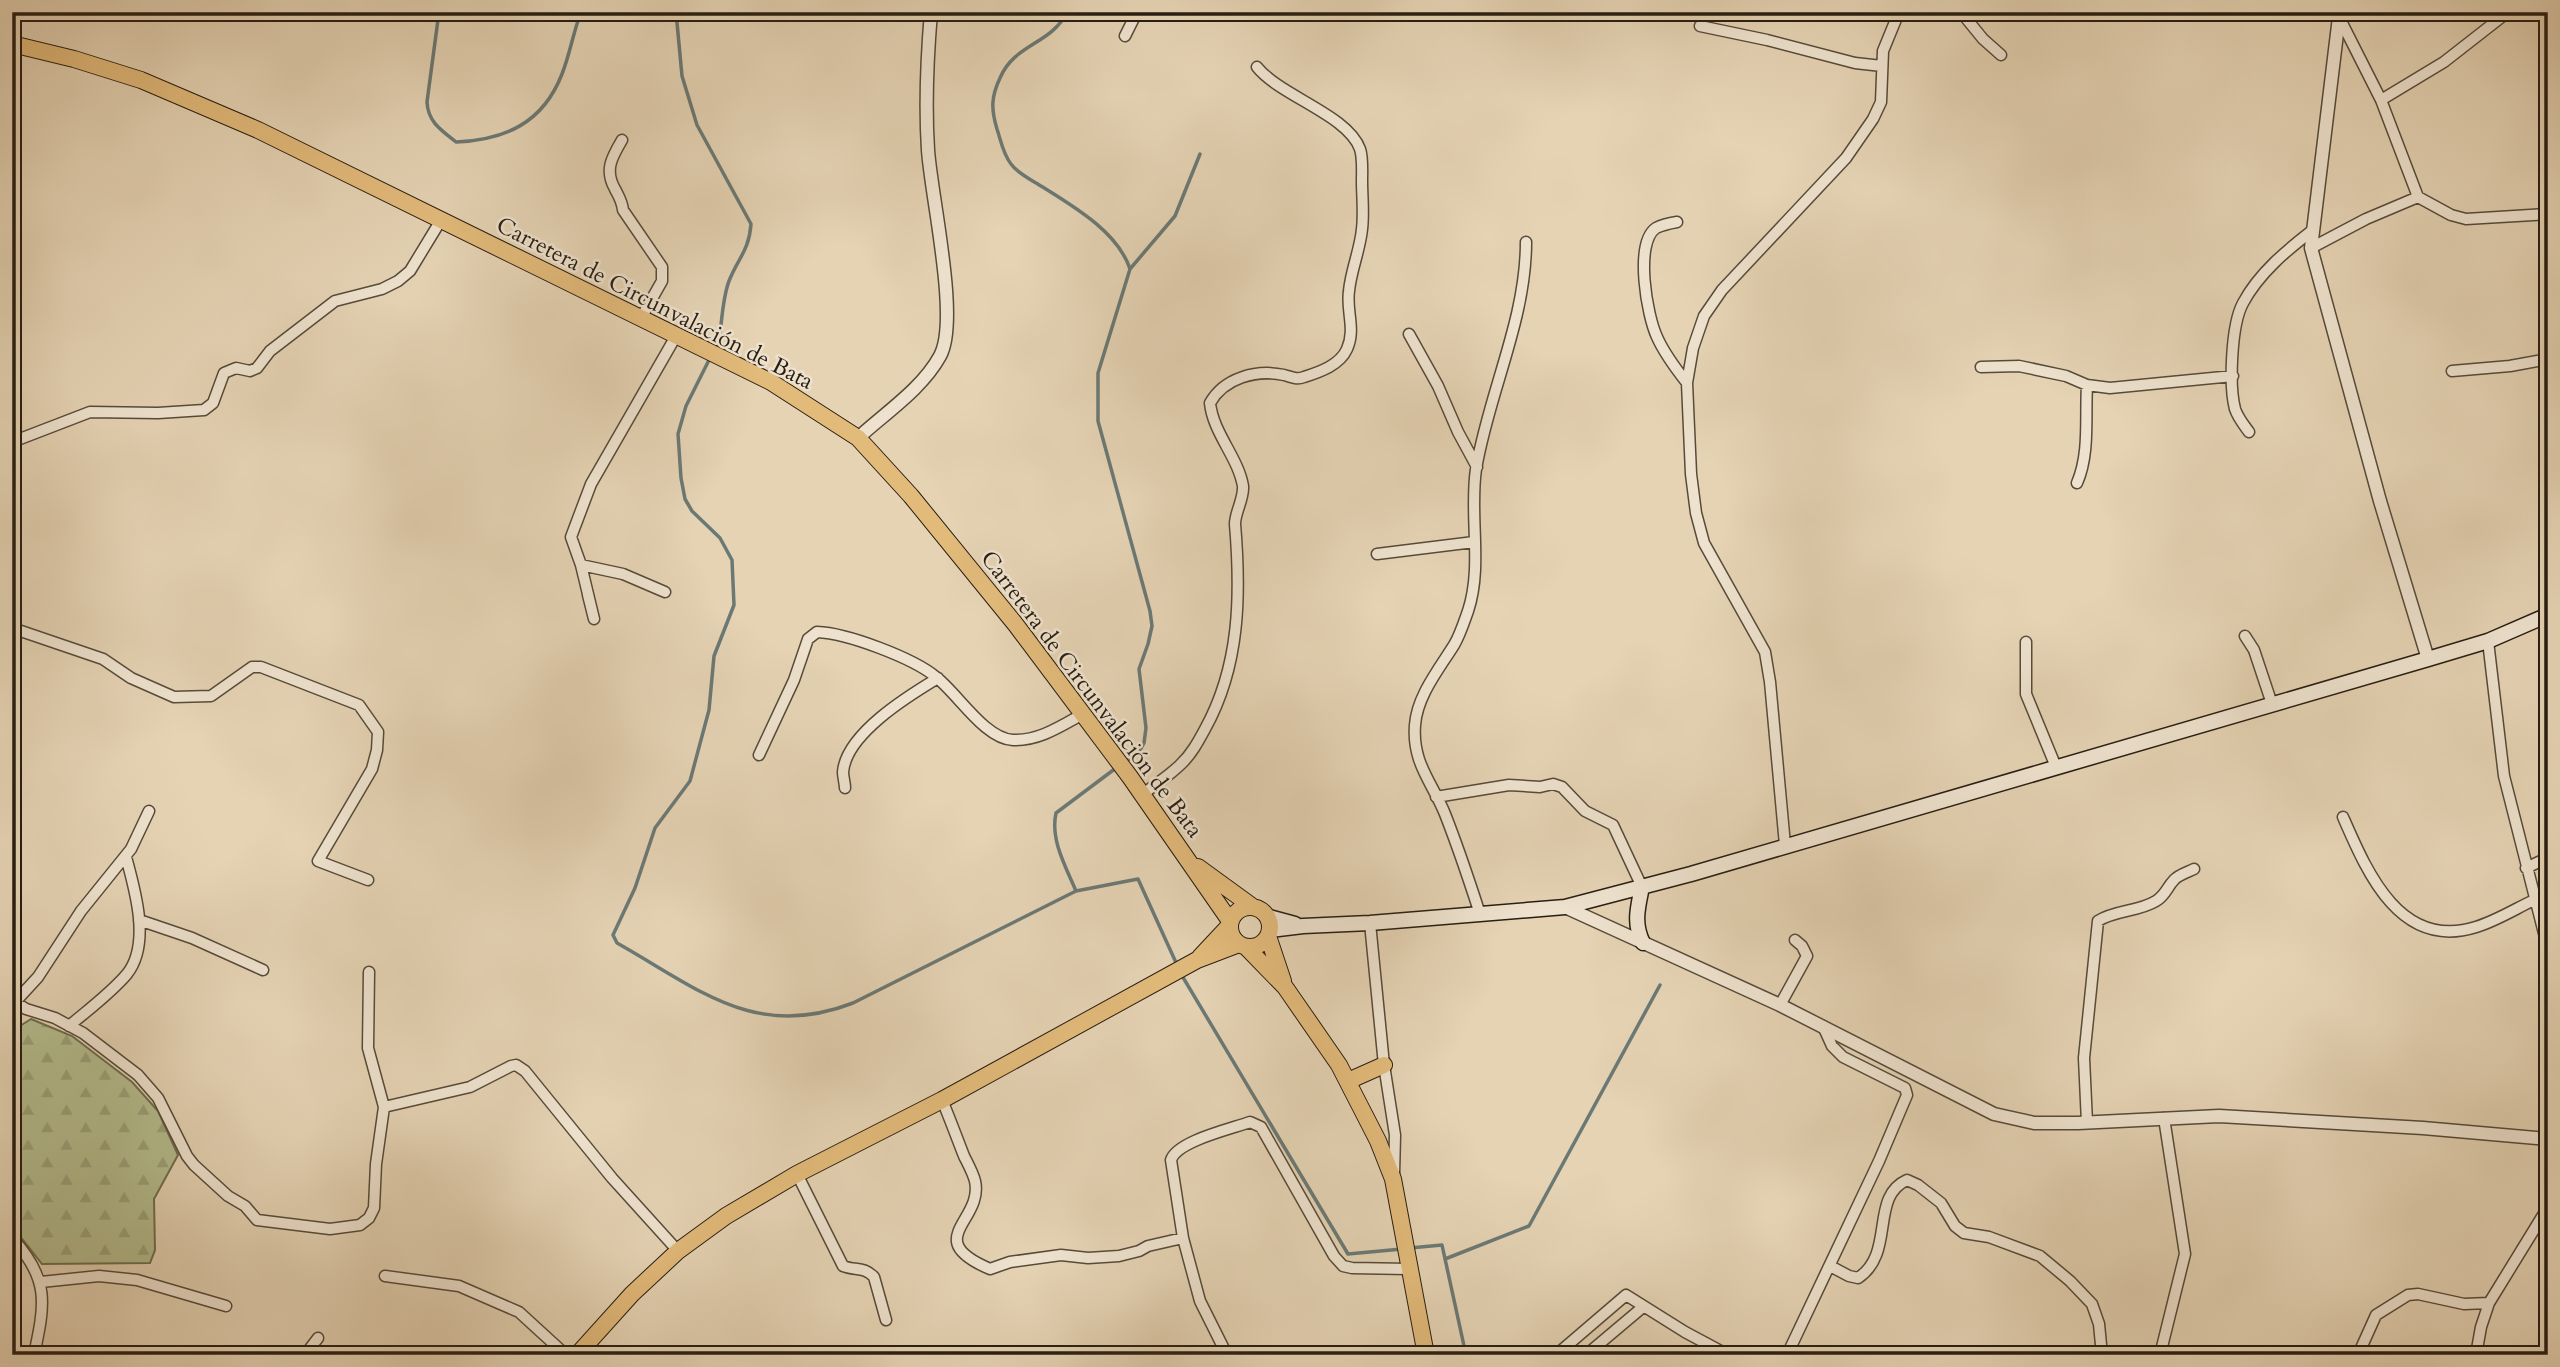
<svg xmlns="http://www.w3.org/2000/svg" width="2560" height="1367" font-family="Cardo,serif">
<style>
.forest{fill:url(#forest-firs);stroke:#6e6d50;stroke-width:2}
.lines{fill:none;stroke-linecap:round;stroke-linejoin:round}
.stream{stroke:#6b7975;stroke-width:3.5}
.minor-casing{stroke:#564b3a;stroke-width:13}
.tertiary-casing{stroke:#564b3a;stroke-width:15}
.secondary-casing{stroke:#271e12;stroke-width:17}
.primary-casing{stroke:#271e12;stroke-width:18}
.minor{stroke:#eee2ce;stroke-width:10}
.tertiary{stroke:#eee2ce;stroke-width:12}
.secondary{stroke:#eee2ce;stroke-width:14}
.primary{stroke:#e2ba7a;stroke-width:16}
.labels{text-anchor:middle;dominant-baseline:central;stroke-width:5;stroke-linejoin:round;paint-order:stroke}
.street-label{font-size:23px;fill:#271e12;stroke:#eee2ce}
</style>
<defs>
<pattern id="forest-firs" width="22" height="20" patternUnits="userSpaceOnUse" patternTransform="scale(1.75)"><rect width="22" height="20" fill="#b4bc8e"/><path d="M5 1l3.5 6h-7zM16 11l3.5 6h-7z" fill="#9ba179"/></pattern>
</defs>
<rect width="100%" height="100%" fill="#e5d3b4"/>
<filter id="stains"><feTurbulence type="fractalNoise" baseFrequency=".00286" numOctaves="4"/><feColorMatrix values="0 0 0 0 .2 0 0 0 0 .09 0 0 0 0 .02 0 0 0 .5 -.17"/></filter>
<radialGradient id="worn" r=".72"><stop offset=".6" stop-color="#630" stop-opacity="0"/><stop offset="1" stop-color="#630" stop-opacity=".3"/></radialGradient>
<path class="forest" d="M31 1019 72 1036 132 1082 158 1111 178 1155 154 1199 155 1250 150 1263 42 1264 12 1226V1031Z"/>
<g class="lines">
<path class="stream" d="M439 12 427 102C428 122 441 130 456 142 505 140 543 123 562 74 570 54 573 33 581 12
M676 12 682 76 697 125 751 224C749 251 738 258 729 281 722 300 722 322 719 342L716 348
M1067 12C1051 45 1015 43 1000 78 991 97 991 109 997 129 1001 141 1003 154 1011 164 1018 174 1032 180 1041 186 1073 206 1118 232 1130 269L1098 373V421L1150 611 1152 626 1148 644 1139 669 1146 728 1144 743 1139 752 1125 762
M1130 269 1175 216 1200 154
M710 358 686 406 678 434 681 478 685 499 692 511 720 538 732 560 734 605 714 656 709 710 690 781 655 828 635 888 613 935 617 943C699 989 755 1041 853 1003L1076 891
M1116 768 1056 813C1050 840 1066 867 1076 891L1138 879 1178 967
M1181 974 1348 1254 1402 1249
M1410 1248 1442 1245 1466 1355
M1445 1259 1529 1226 1660 985"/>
<defs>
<path id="minor" d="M1961 12 1983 39 2001 55
M1700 26 1767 40 1855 63 1882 66
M1125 36 1137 12
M2381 100 2444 62 2508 12
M622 140C612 157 604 170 615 189 619 197 622 201 623 210L662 267V281L641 318
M2418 197 2451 215 2466 219 2548 214
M1677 222C1671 223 1662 225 1656 228 1634 243 1647 316 1657 337 1664 353 1676 369 1687 383
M2311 248 2366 219 2418 197 2381 100 2339 17
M1409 334 1438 386 1458 432 1477 467
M1981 367 2019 366 2066 376 2087 385 2110 388 2233 376
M2452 371 2510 366 2548 359
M2249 432C2244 425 2238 418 2235 409 2229 386 2231 325 2243 303 2259 273 2287 250 2313 230
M12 442 90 412 158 413 204 410 213 403 224 373 236 368 250 371 257 368 270 351 335 301 382 289 398 281 410 271 441 220
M2077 483C2090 453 2085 417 2087 385
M1377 554 1474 542
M581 565 623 574 665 592
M588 595 594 619 581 565 571 537 591 484 676 336
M12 628 103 659 131 678 174 697 211 696 252 667H261L359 705 378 732 377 750 372 769 318 861 368 880
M2245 636 2254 650 2272 704
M2488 641 2504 776 2548 949
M2026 642V694L2056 767
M759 755 794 680 808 639 817 632C847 633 913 658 936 677 958 694 985 739 1013 740 1039 741 1061 726 1083 714
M845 788C845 783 843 777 843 772 846 734 908 696 938 678
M1142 795C1154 785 1169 776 1180 765 1191 755 1198 742 1205 729 1240 666 1241 595 1235 524 1235 512 1244 499 1243 486 1238 457 1213 433 1210 403 1224 378 1256 369 1284 375 1292 377 1296 380 1304 377 1320 372 1340 365 1347 349 1356 329 1346 311 1349 291 1351 270 1360 250 1362 229 1364 213 1362 196 1362 181 1362 171 1363 158 1360 149 1348 115 1280 96 1257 67
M1436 797 1509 785 1540 787 1553 784 1562 787 1585 811 1613 825 1642 887
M149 811 131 849 81 911 38 977 15 1002 26 1009 55 1018 83 1033 138 1075 158 1098 187 1156 194 1165 228 1196 245 1206 257 1220 330 1229 360 1225 369 1218 374 1208 376 1164 384 1107 368 1048 369 972
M2343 817C2367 872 2400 951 2476 927 2496 921 2515 909 2534 900
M1785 845 1770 682 1765 652 1704 543 1696 513 1691 474 1687 383 1693 348 1704 316 1722 290 1846 158 1873 119 1881 102 1883 51 1899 12
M2526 868 2543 860 2548 851
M1480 914C1469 880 1458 847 1445 814 1432 782 1412 763 1415 725 1417 696 1439 669 1454 645 1460 635 1464 622 1468 611 1483 566 1469 515 1476 469 1489 392 1526 320 1526 242
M139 920 192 938 263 970
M1370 923 1384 1065 1395 1135 1394 1174
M1780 1005 1807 956 1802 946 1795 940
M69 1026C88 1010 111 993 127 974 151 944 135 890 126 857
M942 1100C950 1119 957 1138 964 1156 968 1164 973 1173 975 1181 984 1221 920 1239 990 1269L1010 1262 1061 1255 1088 1258 1119 1256 1139 1251 1148 1246 1183 1238
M384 1107 470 1087 511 1066 516 1065 525 1071 612 1178 678 1251
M2087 1123 2084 1058 2098 921C2115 910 2138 912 2156 901 2166 895 2167 887 2174 880 2178 875 2188 872 2194 869
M797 1174 843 1266C855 1271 864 1266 874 1277L886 1320
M12 1238C50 1279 45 1304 34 1355
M1830 1266 1849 1276 1858 1278C1896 1253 1869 1197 1907 1180L1918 1185 1941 1203 1955 1226 1964 1233 1989 1237 2040 1256 2070 1281 2092 1304 2099 1324 2102 1355
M385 1276 459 1286 519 1312 566 1355
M41 1282 99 1276 137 1280 226 1306
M305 1355 318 1338
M1227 1355 1200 1301 1183 1238 1171 1160C1177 1141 1231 1129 1250 1122L1261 1127 1334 1256 1343 1266 1352 1268 1409 1269
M1556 1355 1626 1295 1685 1332 1728 1355
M1586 1355 1643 1307
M1787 1355 1879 1161 1907 1095 1905 1088 1843 1057 1832 1046 1823 1026
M2160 1355 2185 1254 2164 1118
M2358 1355 2376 1315 2408 1295 2418 1294 2464 1304 2489 1303
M2476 1355 2481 1327 2489 1303 2548 1207"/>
<path id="tertiary" d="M2337 12 2339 17 2311 248 2380 501 2428 659
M858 438C885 413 922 389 940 356 960 320 931 196 928 150 925 104 927 59 931 12
M1565 907 1780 1005 1994 1114 2034 1123H2078L2219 1116 2423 1128 2548 1139"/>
<path id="secondary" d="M1642 887C1638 907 1633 923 1643 943
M1269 917 1295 924
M1270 930 1303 926 1370 923 1565 907 1691 874 2428 659 2488 641 2548 615"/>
<path id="primary" d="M12 44 74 59 141 80 258 130 771 382 858 438 911 496 1016 625 1130 777 1230 921
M1198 867 1253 907
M1230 927a20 20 0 1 1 40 0a20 20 0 1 1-40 0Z
M1268 936 1283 981
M1246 947 1285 987 1339 1065 1378 1141 1393 1179 1426 1355
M1200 957 1229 926
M1348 1081 1384 1065
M577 1355 632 1294 678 1251 726 1216 797 1174 942 1100 1197 960 1239 944"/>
</defs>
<use href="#minor" class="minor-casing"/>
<use href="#tertiary" class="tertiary-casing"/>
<use href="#secondary" class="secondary-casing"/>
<use href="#primary" class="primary-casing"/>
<use href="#minor" class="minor"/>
<use href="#tertiary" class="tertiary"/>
<use href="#secondary" class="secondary"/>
<use href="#primary" class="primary"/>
</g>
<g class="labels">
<g class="street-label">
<text transform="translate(655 303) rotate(27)">Carretera de Circunvalación de Bata</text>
<text transform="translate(1092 694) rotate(53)">Carretera de Circunvalación de Bata</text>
</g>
</g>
<rect width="2560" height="1367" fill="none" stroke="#e5d3b4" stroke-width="42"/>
<rect x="14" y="14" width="2532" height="1339" fill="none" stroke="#271e12" stroke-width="3.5"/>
<rect x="21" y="21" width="2518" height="1325" fill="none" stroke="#271e12" stroke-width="2"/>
<rect width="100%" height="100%" filter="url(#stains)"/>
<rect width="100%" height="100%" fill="url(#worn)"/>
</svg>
